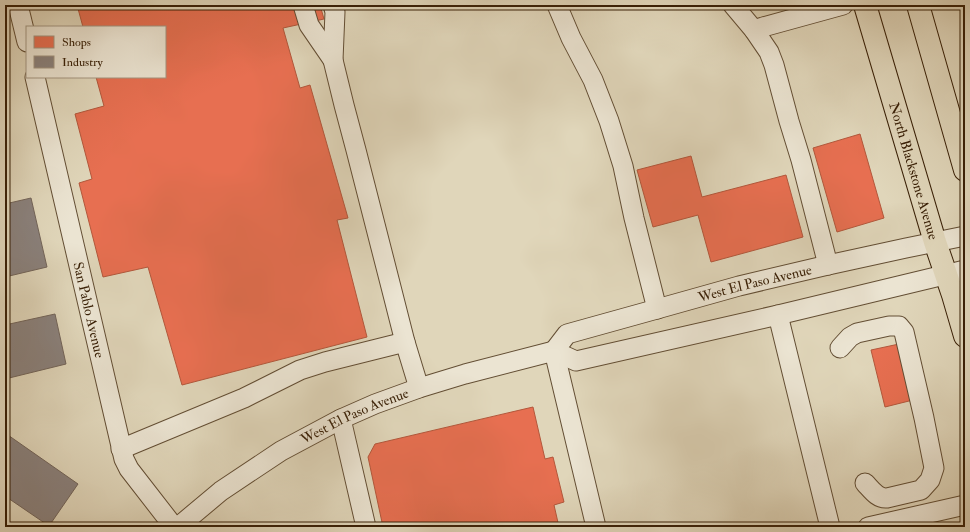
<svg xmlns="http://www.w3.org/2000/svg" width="970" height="532" font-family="'IM FELL Double Pica',serif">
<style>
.shops{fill:#e76f51;stroke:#b3573b}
.industry{fill:#8a817c;stroke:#726459}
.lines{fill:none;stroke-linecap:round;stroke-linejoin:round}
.minor-casing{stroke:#634e34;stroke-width:21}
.major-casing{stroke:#392007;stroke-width:24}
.minor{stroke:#ebe4d2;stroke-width:19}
.major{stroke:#e0d6ba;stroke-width:22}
.labels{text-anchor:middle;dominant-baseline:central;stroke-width:4;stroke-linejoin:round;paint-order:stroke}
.street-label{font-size:14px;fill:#392007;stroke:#ebe4d2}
</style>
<rect width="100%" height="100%" fill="#e0d6ba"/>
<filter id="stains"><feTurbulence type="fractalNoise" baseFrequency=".005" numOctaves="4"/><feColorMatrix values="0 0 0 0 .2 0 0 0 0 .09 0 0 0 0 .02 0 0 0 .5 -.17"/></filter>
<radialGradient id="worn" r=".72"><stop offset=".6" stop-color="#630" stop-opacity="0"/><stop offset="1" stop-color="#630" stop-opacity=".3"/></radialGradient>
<path class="shops" d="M77 5H320L324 19 283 28 300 88 310 85 348 218 337 220 367 337 182 385 148 267 103 277 79 183 92 179 75 114 104 106 96 77H165V27H83Z
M860 134 884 218 837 232 813 148Z
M691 156 702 197 786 175 803 237 711 262 698 215 653 227 637 170Z
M899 344 913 400 885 407 871 350Z
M533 407 545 459 553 457 564 502 554 505 559 527H383L368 457 375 444Z"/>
<path class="industry" d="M31 198 47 267 5 277V204Z
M55 314 66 364 5 379V325Z
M5 433 78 484 49 526 5 496Z"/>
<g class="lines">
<defs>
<g id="minor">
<path d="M18 5 27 42"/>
<path d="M303 5 309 25 333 60"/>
<path d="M333 5 335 12 333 60 344 105 356 150 390 283 405 342 419 388"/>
<path d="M557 5 571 38 593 80 609 121 623 166 634 218 657 309"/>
<path d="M733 5 754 30 769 52 774 65 789 121 801 160 828 265"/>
<path d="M754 30 763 27 843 5"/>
<path id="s1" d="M35 77 124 459 129 469 174 527"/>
<path d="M778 315 830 527"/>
<path d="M840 348 850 337 857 333 889 326H899L904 332 924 418 934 468 930 480 921 490 887 498C877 499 871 489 865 483"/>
<path id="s2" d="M554 351 567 334 657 309 739 286 828 265 906 248 965 236"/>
<path d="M554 351 596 527"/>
<path d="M341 419 366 527"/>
<path d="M121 449 244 398 300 370 325 362 405 342"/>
<path id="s3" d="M178 527 221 491 281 451 341 419 375 404 419 388 465 374 554 351 576 361 778 315 965 270"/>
<path d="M868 527 965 505"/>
</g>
<g id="major">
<path id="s4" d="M865 5 935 242 953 295 965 336"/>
<path d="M918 5 965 170"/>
</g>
</defs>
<use href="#minor" class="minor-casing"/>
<use href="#major" class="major-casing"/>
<use href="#minor" class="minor"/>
<use href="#major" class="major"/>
</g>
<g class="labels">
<g class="street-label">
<text stroke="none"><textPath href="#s4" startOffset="173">North Blackstone Avenue</textPath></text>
<text stroke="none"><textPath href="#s2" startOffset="216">West El Paso Avenue</textPath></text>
<text stroke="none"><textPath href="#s1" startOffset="239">San Pablo Avenue</textPath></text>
<text stroke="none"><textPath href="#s3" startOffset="210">West El Paso Avenue</textPath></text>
</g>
</g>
<rect width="970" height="532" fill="none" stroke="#e0d6ba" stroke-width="20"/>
<rect x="6" y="6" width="958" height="520" fill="none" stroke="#392007" stroke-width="2"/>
<rect x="10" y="10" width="950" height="512" fill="none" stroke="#392007"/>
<rect x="26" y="26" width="140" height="52" fill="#ebe4d2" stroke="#a49681"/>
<rect x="34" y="36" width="20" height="12" fill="#e76f51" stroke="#a49681"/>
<text x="62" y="46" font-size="12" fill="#392007">Shops</text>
<rect x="34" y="56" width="20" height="12" fill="#8a817c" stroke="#a49681"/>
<text x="62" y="66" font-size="12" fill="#392007">Industry</text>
<rect width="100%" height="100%" filter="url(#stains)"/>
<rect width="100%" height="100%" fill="url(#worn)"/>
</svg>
